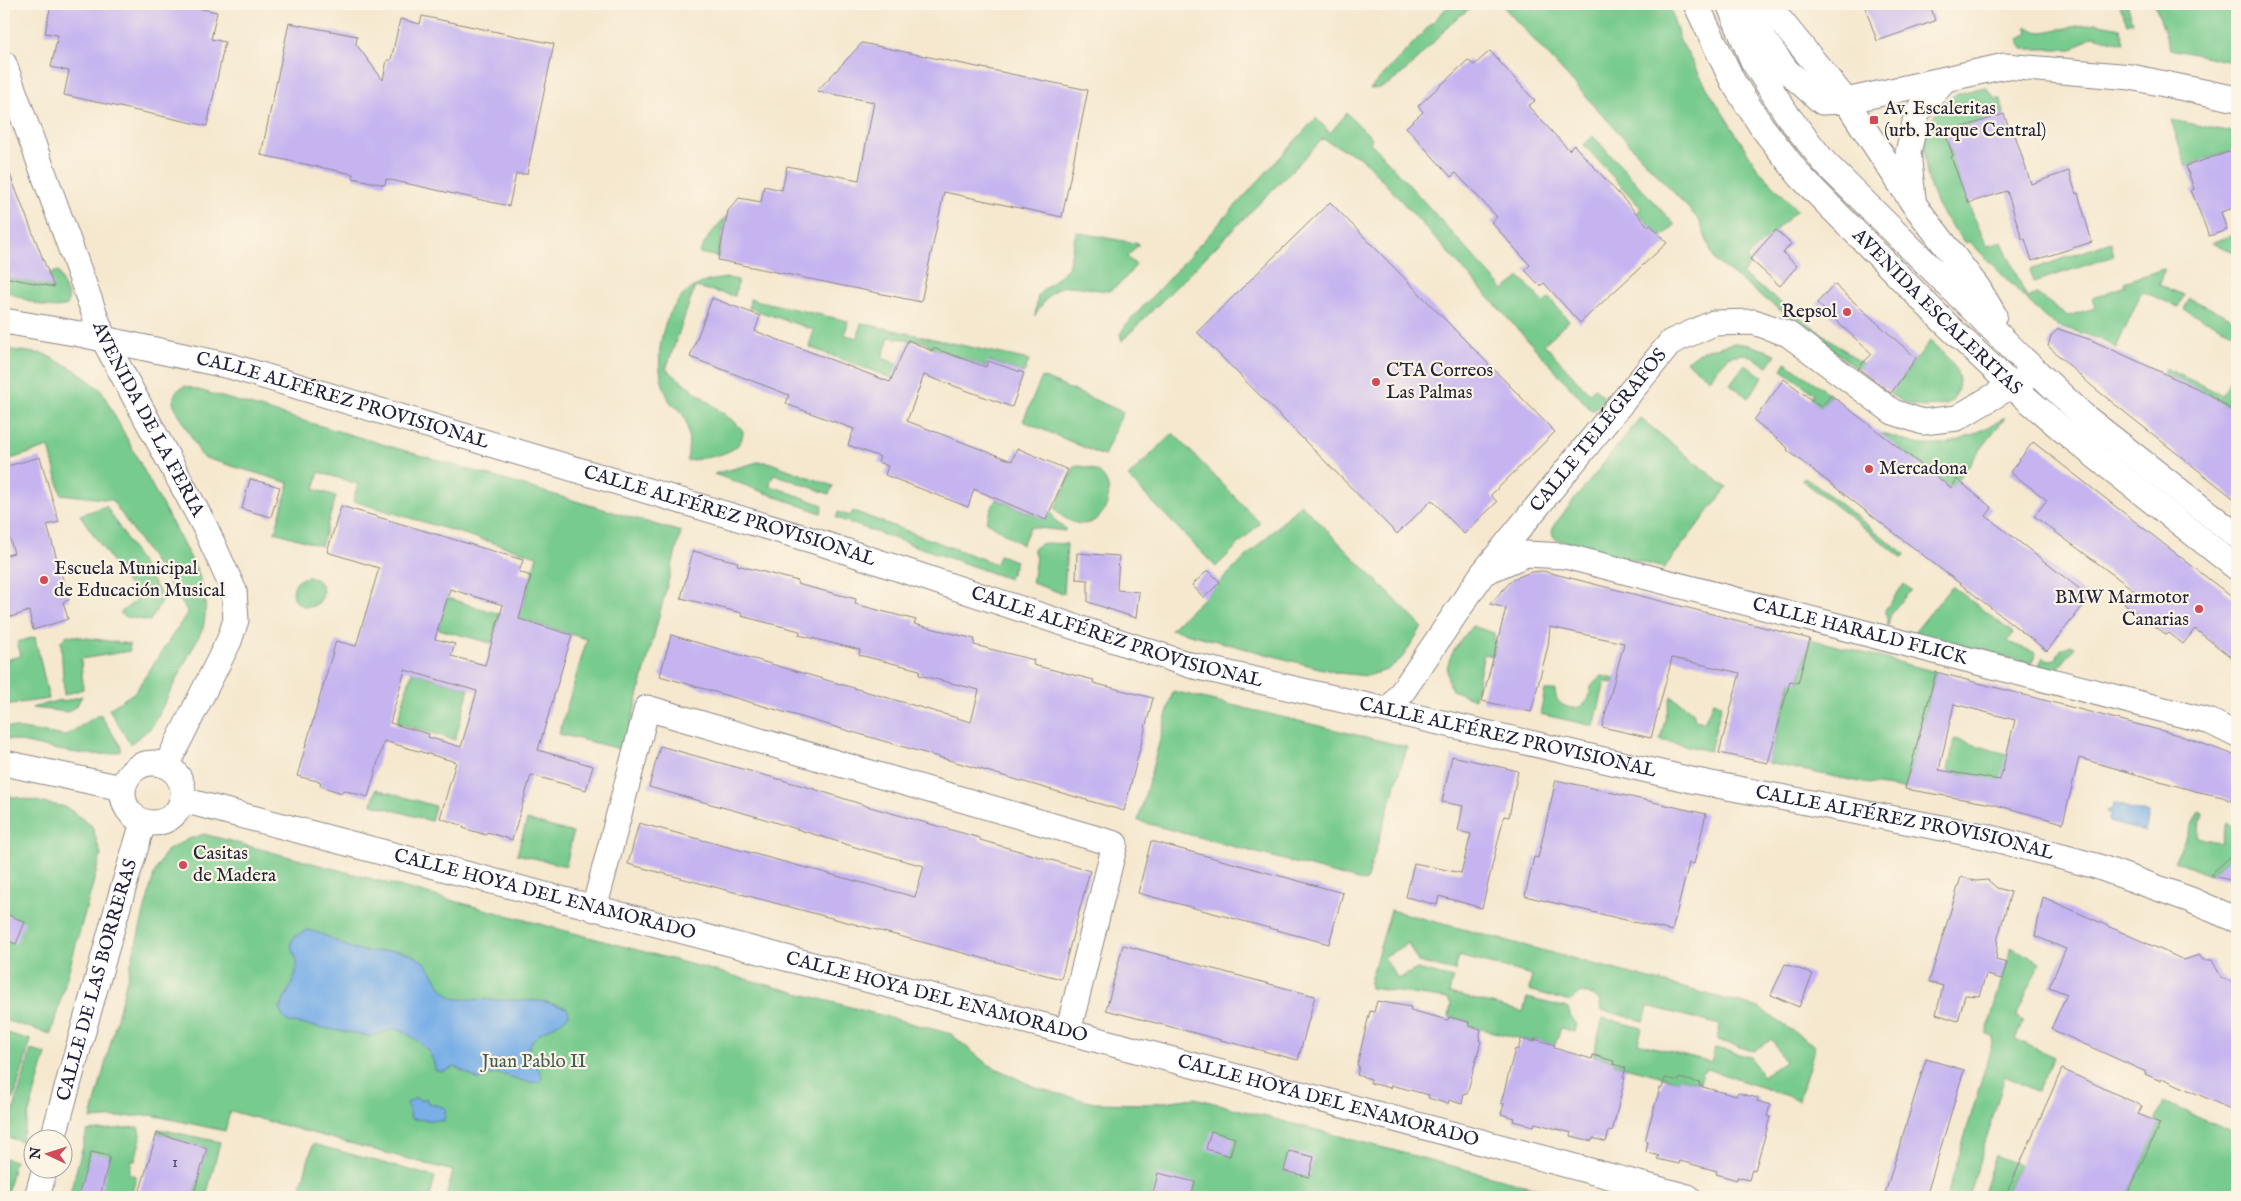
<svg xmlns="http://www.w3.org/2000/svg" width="2241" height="1201" font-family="'IM FELL English',serif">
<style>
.green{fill:#78cb8e;stroke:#4d7664}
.water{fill:#79afe7;stroke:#4e6891}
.building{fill:#c5b4f0;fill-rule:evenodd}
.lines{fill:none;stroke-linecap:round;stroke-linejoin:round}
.minor-casing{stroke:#8c8585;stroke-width:27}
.minor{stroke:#fff;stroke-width:25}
.poi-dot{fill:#d1495b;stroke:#fcf5e5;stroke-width:2}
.labels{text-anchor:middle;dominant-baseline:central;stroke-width:4.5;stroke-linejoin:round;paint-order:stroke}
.number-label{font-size:16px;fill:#4b4668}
.poi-label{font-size:19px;fill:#22223b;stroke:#fcf5e5;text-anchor:start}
.street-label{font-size:19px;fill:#22223b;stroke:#fcf5e5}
.park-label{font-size:19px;fill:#405d58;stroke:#fcf5e5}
</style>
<rect width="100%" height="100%" fill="#fcf5e5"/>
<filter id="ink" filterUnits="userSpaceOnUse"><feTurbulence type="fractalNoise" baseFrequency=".02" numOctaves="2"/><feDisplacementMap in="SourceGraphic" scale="10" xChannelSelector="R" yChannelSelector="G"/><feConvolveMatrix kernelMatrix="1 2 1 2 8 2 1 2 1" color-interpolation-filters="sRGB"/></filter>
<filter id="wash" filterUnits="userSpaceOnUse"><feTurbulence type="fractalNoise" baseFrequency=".0096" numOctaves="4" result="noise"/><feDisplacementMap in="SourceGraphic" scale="20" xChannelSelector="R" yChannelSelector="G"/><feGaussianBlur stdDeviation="1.12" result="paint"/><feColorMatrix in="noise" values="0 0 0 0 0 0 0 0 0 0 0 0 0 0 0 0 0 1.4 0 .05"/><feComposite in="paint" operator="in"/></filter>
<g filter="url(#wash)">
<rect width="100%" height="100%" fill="#f5e8cf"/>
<path class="green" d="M1450 4H1479C1445 16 1404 91 1370 89Z
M1501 4H1669L1679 38 1704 83 1758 169 1797 210 1746 258 1751 264 1742 274 1863 364 1858 369 1715 261 1699 220Z
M2119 4H2127L2133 22 2127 24Z
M2155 4H2222L2237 9V63L2170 49Z
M2095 23 2120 28 2124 43 2092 36 2073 49H2023L2018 39 2028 33 2026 26 2036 31 2043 32Z
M1986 87 1995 99H2001L2004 114 1946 133 1959 181H1961L1971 210 1987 246 2002 242 2027 298 2037 294 2068 316 2095 308 2092 298 2125 286 2124 282 2163 269 2165 270 2159 285 2184 295 2178 307 2142 291 2116 348 2100 339 2056 325 2043 316 1969 241 1966 243C1957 232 1947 222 1940 210 1922 179 1915 125 1947 100 1957 92 1973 90 1986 87Z
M1347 113 1372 138 1370 142 1504 290 1520 277 1544 303 1549 298 1569 321 1544 344 1589 393 1595 388 1605 398 1593 412 1363 159 1323 139 1122 341 1120 334 1126 325 1316 118 1330 133Z
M2171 120 2237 133V149L2186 166Z
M1593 136 1675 225 1662 237 1637 213 1641 208 1584 145Z
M726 216 718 257 699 253 709 236Z
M1076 232 1139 244 1127 257 1136 265 1122 282 1109 291C1070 288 1059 273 1035 316L1038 295 1068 268Z
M2232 235 2235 240H2237V253L2212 243Z
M2111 242 2114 256 2034 282 2030 270Z
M58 271 68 296V304C55 316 18 296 4 290V277L52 286 49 274Z
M728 278 738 280 735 296 695 287 666 369 737 424 743 431C744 456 705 457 687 461 689 445 691 424 680 410 677 407 673 406 671 403 668 399 665 390 663 385 653 350 664 298 702 283 710 280 719 279 728 278Z
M2189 298 2237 321V334L2184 310Z
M750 299 848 321 845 335 858 338 861 323 1029 360 1024 373 989 361 986 367 933 348 925 342 889 337 882 358 915 370 910 385 809 347 814 330 749 308Z
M1930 341C1949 359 1970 374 1952 401 1929 411 1911 408 1890 394Z
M1734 343 1750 345 1776 354 1768 366 1746 354 1729 356 1709 379 1686 361 1703 351Z
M4 349 44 354 77 371 101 390 197 570C205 591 208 607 203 628L152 727 130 744 109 709 135 692 188 612 112 500 61 494 49 447 4 461Z
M1786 362 1831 395 1821 407 1811 398 1814 393 1782 370Z
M1745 364 1763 377 1748 398 1730 384Z
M2237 364V403L2235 402 2230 408 2212 396 2163 373 2165 368 2223 395Z
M1042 377 1123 412 1104 456 1023 421Z
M185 386 681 532 624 750 559 734 587 639 519 619 537 556 353 501 358 484 319 472 314 489 336 496 321 546 275 532 289 483 202 457 173 403C173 393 177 390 185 386Z
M1640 418 1727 488 1664 568 1555 539 1552 533 1554 525Z
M2005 418 1951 488 1879 433C1892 436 1904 441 1917 444 1951 450 1977 432 2005 418Z
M1173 433 1260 523 1216 567 1128 477Z
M758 462H768L833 486 829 494 774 474 769 485 823 505 821 513 714 474Z
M1075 466C1130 466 1109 536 1073 522 1065 519 1059 515 1055 508Z
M1805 477 1905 554 1903 558 1802 480Z
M996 499 1046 520 1050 511 1057 523 1065 528V531L1030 527 1022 545 986 521Z
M1301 504 1422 627 1402 658 1387 670 1367 676 1338 673 1171 629Z
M106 506 163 598 150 621 126 617 120 613 138 599 80 515Z
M853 511 996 564 999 555 1016 561 1009 579 836 518 838 512 850 516Z
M1046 543 1067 544 1064 594 1032 583 1036 557 1033 549 1040 544Z
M293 592a15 15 0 1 1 30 0a15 15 0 1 1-30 0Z
M1904 584 1911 590 1891 613 1888 626 1885 610Z
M1952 586 2013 633 2008 642 2036 653 2031 664 1914 633Z
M447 598 500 614 491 643 438 629Z
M1472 626 1494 633V640L1496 641 1493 656 1484 654 1474 699 1452 690C1438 664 1457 646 1472 626Z
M67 635 129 644 130 651 81 659 83 689 64 695 61 641Z
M35 637 49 699 4 705V660L21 656 17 642Z
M1810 639 1936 672 1905 789 1870 784 1768 763 1791 681 1799 682Z
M2071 645 2075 647 2058 669 2039 665 2043 657 2047 660 2056 659 2061 649Z
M412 672 469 689 455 740 397 723Z
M1602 676 1615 679 1614 683 1605 682 1594 726 1540 714 1545 690H1555C1555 697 1558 703 1565 706 1575 711 1587 706 1590 695 1591 692 1589 690 1591 687 1593 683 1599 679 1602 676Z
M1173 691 1407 747 1366 882 1138 821Z
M82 696 77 705 69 712 32 708 60 700 61 702Z
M1671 696 1693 712 1695 720 1704 722 1713 702 1722 704 1710 751 1660 740Z
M100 714 121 747V751C94 762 34 744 4 738V726L65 736Z
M1954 739 2028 760 2022 786 1948 771Z
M376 789 435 806 431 821 372 804Z
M4 795 66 807 92 826 101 855 51 1034 4 1020Z
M2199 811 2203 813 2197 837 2221 843 2227 823 2237 830V851L2210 875 2174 861Z
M527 820 573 833 566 866 517 854Z
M204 834 951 1034 987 1064 1037 1088 1094 1103 1147 1104 1195 1098 1570 1197H446L453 1171 230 1111 225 1131 151 1115 91 1119 154 874 166 851 186 840Z
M1391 910 1759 1008 1815 1046 1799 1100 1707 1069 1702 1072 1700 1083 1680 1078 1679 1081 1613 1064 1614 1061 1593 1055 1603 1018 1642 1028 1638 1043 1711 1062 1715 1048 1751 1057 1762 1076 1785 1062 1772 1039 1753 1051 1717 1040 1720 1025 1648 1006 1644 1021 1601 1010 1599 1000 1593 995 1579 993 1570 1002 1529 990 1532 975 1459 956 1455 971 1418 962 1408 943 1384 957 1398 979 1417 969 1453 978 1449 993 1523 1012 1527 998 1568 1008 1571 1018 1577 1024 1575 1032 1561 1028 1555 1045 1535 1039 1534 1042 1469 1026V1022L1449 1017 1451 1004 1448 999 1370 988V981Z
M2011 947 2040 962 2016 1017 2023 1021 2015 1039 2054 1057 2037 1092 2005 1076 1969 1197H1947L1994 1037 1986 1035Z
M4 1032 31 1040 14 1099 4 1096Z
M31 1050 46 1054 21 1141 6 1137Z
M2164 1102 2237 1133V1197H2126L2159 1124 2155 1121Z
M138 1127 141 1138 135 1160H132L129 1174 136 1176 131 1197H87L76 1194 75 1197H69L87 1131Z
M159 1129 220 1142 206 1197H193L207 1148 157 1133Z
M313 1144 435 1177 430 1197H298Z
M1995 1155 2019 1165 2005 1197H1982Z
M4 1158 15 1161 6 1197H4Z"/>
<path class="water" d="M2113 803 2149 814 2145 832 2109 822 2110 816 2107 811 2112 809Z
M307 930C323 932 339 944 354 949 381 957 394 942 421 960 436 970 438 993 456 999L542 1001 567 1008 569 1014C559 1029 540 1026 529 1046 525 1062 543 1067 542 1080 530 1088 511 1074 497 1074 489 1074 485 1078 479 1080L455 1067 442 1072 435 1070C434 1050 416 1039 401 1030 392 1028 380 1035 369 1036L288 1022 282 1016 280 1009C285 994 298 979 297 962 296 955 291 950 291 943L294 937Z
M416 1098 422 1101 426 1098 428 1103 446 1108 444 1121 411 1119 407 1103Z"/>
<g id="blocks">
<path class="building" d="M51 4H178L217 12 211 39 225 42 207 126 64 95 69 71 51 67 58 35 45 33Z
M1864 4H1930L1935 21 1877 41Z
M422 16 554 44 527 174H516L509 206 386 179 385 185 353 178V174L261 155 289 23 357 36 356 44 383 80 387 60H391L400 19 420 24Z
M862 43 1088 90 1062 217 944 192 921 302 718 260 728 211 739 198 761 202 764 186 782 190 787 166 859 180 874 102 817 91Z
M1490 51 1535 101 1528 106 1569 150 1574 145 1648 226 1650 224 1667 243 1580 323 1544 283 1540 286 1525 270 1530 265 1491 222 1497 217 1456 173 1451 177 1406 127 1423 112 1418 106 1468 60 1474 65Z
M2004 114 2012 136 2015 135 2031 184 2069 171 2076 194 2078 193 2092 242 2032 261 2025 239H2022L2007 191 1968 203 1951 157 1953 156 1945 133Z
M2237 149V207L2221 212 2227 230 2209 236 2191 190 2194 189 2186 166Z
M4 162H5L54 287 4 277Z
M1330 202 1555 432 1491 495 1497 502 1464 534 1432 500 1397 534 1197 332Z
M1776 230 1791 244 1783 253 1797 266 1780 286 1750 259Z
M1834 284 1916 358 1891 393 1858 368 1872 354 1817 303Z
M712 298 760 316 755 331 890 382 908 340 932 351 933 348 986 367 988 361 1024 373 1012 407 924 375 907 421 1012 461 1017 448 1068 470 1046 520 974 489 968 507 885 475 888 466 878 462 880 457 848 445 854 429 786 404 789 395 690 357Z
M2058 329 2089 339 2209 394 2237 414V501L2093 387 2048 346 2051 336Z
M1784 379 1821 407 1831 395 1951 488 1957 479 1992 508 1986 516 2090 597 2047 651 1787 450 1788 448 1754 420Z
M2033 442 2237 601V662L2195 629 2183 644 2169 633 2167 635 2124 604 2135 591 2034 516 2047 500 2010 472Z
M40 457 59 522 47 525 69 600 63 602 68 619 33 630 29 611 11 617 4 593V556L14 553 4 519V467Z
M250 479 280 487 271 517 242 509Z
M341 506 523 560 519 572 531 576 519 619 572 635 538 750 593 766 586 790 531 775 512 840 487 832 486 835 463 828 464 826 440 818 456 762 384 741 368 797 343 790 342 793 320 786 321 782 297 776 336 641 356 646 379 568 327 552ZM450 589 503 605 485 665 451 656 455 644 435 639ZM405 670 477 691 461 747 428 737 429 734 390 723Z
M693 551 738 562 737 565 798 581 797 584 856 599 855 604 916 620 914 624 975 639 974 645 1034 660 1033 665 1094 680 1093 683 1153 698 1124 811 660 676 671 635 971 722 979 690 919 675 920 670 859 655 860 650 799 635 800 631 741 616 742 613 681 598Z
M1077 553 1119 556 1117 590 1139 592 1136 618 1088 602V580L1076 579Z
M1208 570 1220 582 1204 598 1192 585Z
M1543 571 1810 639 1798 683 1790 681 1768 763 1719 753 1740 673 1672 658 1651 738 1602 727 1624 643 1550 627 1548 646 1531 712 1482 701 1506 608 1490 604 1513 579 1531 572Z
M1936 672 2178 735 2229 753 2237 757V804L2223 797 2195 791 2079 758 2063 823 1992 804 1905 789ZM1954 704 2015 720 2000 780 1939 770Z
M660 746 814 789 870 807 980 838V840L1090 871 1061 979 628 864 639 823 915 897 924 866 868 851 758 817 649 787Z
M1452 756 1518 771 1509 817 1504 816 1482 908 1439 896 1437 905 1406 897 1414 863 1461 873 1471 834 1458 831 1463 806 1442 802Z
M1556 780 1706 814 1694 864 1689 863 1672 931 1525 896 1534 857 1538 858Z
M1151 841 1343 893 1329 944 1138 893Z
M2237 851V882L2210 875Z
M1961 877 1976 881 1988 880 1997 888 2011 892 1998 937 1996 960 2007 963 2002 979 1986 975 1979 996 1965 995 1958 1021 1936 1014 1943 986 1929 982Z
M2043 897 2184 960 2199 955 2203 960H2212L2221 977 2237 984V1112L2162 1078 2161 1081 2145 1074 2146 1072 2051 1029 2067 994 2049 987 2066 949 2035 936Z
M4 913 25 922 16 944 4 939Z
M1123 945 1315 996 1298 1060 1106 1010Z
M1785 964 1813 974 1799 1007 1771 995Z
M1377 1001 1411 1007 1410 1010 1448 1020 1449 1017 1469 1022V1026L1481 1029 1479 1040 1481 1041 1476 1060 1467 1094 1464 1093 1462 1104 1449 1100 1448 1104 1428 1098 1429 1095 1391 1085V1088L1370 1083 1371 1079 1357 1075 1359 1066 1357 1065 1370 1011 1374 1012Z
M1521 1039 1534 1042 1535 1039 1555 1045 1554 1048 1592 1059 1593 1055 1614 1061 1613 1064 1626 1068 1623 1078H1625L1612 1132 1609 1131 1606 1142 1593 1138 1592 1141 1571 1136 1572 1133 1535 1123 1534 1126 1513 1121 1514 1118 1501 1114 1504 1104 1501 1103 1515 1049 1518 1050Z
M1926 1059 1964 1070 1926 1197H1884Z
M2062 1069 2142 1106 2138 1114 2160 1123 2126 1197H2005Z
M1665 1078 1679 1081V1078L1700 1083 1699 1086 1736 1096 1738 1093 1758 1098 1757 1101 1770 1105 1767 1116 1770 1117 1767 1129 1755 1170 1752 1169 1749 1180 1737 1177V1180L1716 1174 1717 1171 1680 1161 1679 1164 1657 1159 1659 1156 1646 1152 1648 1142 1645 1141 1650 1122 1660 1088H1662Z
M1211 1131 1235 1138 1230 1156 1206 1149Z
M157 1133 207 1148 193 1197H138Z
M1289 1151 1314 1157 1309 1177 1284 1171Z
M91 1152 110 1156 100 1197H78Z
M1158 1173 1195 1182 1191 1197H1152Z"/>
</g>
</g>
<g filter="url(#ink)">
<use href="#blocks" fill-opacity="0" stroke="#8c8585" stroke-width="1"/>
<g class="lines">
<defs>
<g id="minor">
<path id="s1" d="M1696 4 1733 82 1762 127 1800 176 1944 322 2012 386 2071 437 2237 568"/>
<path d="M1729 4 1753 61 1788 116 1825 163 2021 357 2085 417 2237 536"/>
<path d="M1767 4 1846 101 1913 203 1978 288 1994 315"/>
<path d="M1742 10 1786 70 1822 102 1846 101 2005 66 2131 77 2237 99"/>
<path id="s2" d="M4 64 104 340 205 527 234 591 236 620 229 641 166 766"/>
<path d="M1913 198 1908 153 1917 113 1944 80"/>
<path id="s3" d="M4 321 80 334 230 366 818 542 1190 665 1691 780 1984 836 2096 866 2191 900 2237 920"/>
<path id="s4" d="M1487 571 1526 554 1565 556 2211 722 2237 735"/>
<path id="s5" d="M1390 710 1483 573 1671 342 1714 323 1754 322 1788 334 1893 412 1923 422 1957 418 2036 371"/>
<circle cx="153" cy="793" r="30"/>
<path d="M4 763 122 788"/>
<path id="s6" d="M183 800 1068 1032 1688 1197"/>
<path d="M594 909 647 708 1115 844 1068 1032"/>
<path id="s7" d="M53 1138 122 892 143 823"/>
<path d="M37 1197 45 1168"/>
</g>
</defs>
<use href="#minor" class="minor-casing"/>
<use href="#minor" class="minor"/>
</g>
</g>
<g class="poi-dot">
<rect x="1869" y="115" width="10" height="10" rx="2.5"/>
<circle cx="1847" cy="312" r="5"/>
<circle cx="1376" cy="382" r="5"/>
<circle cx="1869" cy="469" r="5"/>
<circle cx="44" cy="580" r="5"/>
<circle cx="2199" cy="609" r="5"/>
<circle cx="183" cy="865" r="5"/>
</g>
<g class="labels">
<g class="number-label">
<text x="175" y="1163">1</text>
</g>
<g class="poi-label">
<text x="1884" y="109">Av. Escaleritas<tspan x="1884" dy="22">(urb. Parque Central)</tspan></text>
<text x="1837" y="312" text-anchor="end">Repsol</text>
<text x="1386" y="371">CTA Correos<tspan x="1386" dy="22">Las Palmas</tspan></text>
<text x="1879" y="469">Mercadona</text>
<text x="54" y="569">Escuela Municipal<tspan x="54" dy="22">de Educación Musical</tspan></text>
<text x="2189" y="598" text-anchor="end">BMW Marmotor<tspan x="2189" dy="22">Canarias</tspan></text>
<text x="193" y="854">Casitas<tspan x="193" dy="22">de Madera</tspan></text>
</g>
<g class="street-label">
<text stroke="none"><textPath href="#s1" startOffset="395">AVENIDA ESCALERITAS</textPath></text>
<text stroke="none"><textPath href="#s3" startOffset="348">CALLE ALFÉREZ PROVISIONAL</textPath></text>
<text stroke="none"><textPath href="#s2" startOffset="384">AVENIDA DE LA FERIA</textPath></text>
<text stroke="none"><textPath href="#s5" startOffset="349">CALLE TELÉGRAFOS</textPath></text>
<text stroke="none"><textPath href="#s3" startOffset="752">CALLE ALFÉREZ PROVISIONAL</textPath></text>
<text stroke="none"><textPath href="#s4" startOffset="386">CALLE HARALD FLICK</textPath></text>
<text stroke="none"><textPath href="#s3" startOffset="1158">CALLE ALFÉREZ PROVISIONAL</textPath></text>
<text stroke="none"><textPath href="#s3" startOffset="1562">CALLE ALFÉREZ PROVISIONAL</textPath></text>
<text stroke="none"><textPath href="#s3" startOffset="1968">CALLE ALFÉREZ PROVISIONAL</textPath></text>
<text stroke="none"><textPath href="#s6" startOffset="374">CALLE HOYA DEL ENAMORADO</textPath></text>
<text stroke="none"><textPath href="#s7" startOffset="164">CALLE DE LAS BORRERAS</textPath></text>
<text stroke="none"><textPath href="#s6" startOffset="779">CALLE HOYA DEL ENAMORADO</textPath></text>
<text stroke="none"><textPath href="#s6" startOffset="1184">CALLE HOYA DEL ENAMORADO</textPath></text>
</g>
<g class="park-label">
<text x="534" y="1062">Juan Pablo II</text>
</g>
</g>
<rect width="2241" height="1201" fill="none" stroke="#fcf5e5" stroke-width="20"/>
<g transform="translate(48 1154) rotate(274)"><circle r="24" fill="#fcf5e5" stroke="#a5a1a1"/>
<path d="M0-4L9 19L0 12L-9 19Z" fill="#d1495b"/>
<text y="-8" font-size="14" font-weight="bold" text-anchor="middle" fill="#22223b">N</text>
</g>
</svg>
